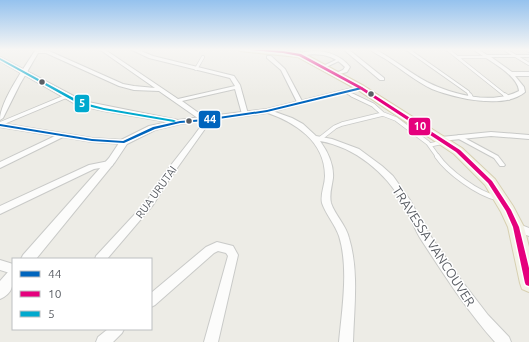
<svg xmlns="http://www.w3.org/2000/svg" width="529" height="342" font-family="Ubuntu,sans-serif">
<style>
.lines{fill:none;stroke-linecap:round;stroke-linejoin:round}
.service-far2-casing{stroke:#c9cac8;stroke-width:4}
.service-far1-casing{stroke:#c9cac8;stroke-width:5}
.service-casing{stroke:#c9cac8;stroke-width:6}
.pedestrian-casing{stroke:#c9cac8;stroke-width:2}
.minor-casing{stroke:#c9cac8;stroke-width:2}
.tertiary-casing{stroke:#c9cac8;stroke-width:2}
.primary-casing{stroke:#d7d0b1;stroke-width:2}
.service-far2{stroke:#fcfcfb;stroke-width:2.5}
.service-far1{stroke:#fcfcfb;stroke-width:3.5}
.service{stroke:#fcfcfb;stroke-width:4.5}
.pedestrian{fill:#fcfcfb;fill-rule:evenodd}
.minor{fill:#fcfcfb;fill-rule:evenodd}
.tertiary{fill:#fcfcfb;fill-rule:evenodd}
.primary{fill:#f3f2e7;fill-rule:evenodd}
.bus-1-casing{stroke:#fff;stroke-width:3}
.bus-2-casing{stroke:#fff;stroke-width:3}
.bus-3-casing{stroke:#fff;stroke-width:3}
.bus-1{fill:#0065bd;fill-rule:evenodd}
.bus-2{fill:#e5007d;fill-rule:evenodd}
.bus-3{fill:#00a9ce;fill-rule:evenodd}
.bus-dot{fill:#5b5f65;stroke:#fff;stroke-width:1.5}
.labels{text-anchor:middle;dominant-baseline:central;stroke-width:3;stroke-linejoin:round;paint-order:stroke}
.street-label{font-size:11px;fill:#5b5f65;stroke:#fff}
.near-street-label{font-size:13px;fill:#5b5f65;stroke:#fff}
.line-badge{stroke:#fff;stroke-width:1.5}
.badge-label{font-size:11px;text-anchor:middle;font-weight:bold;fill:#fff}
</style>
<rect width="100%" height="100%" fill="#edece6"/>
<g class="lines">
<defs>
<path id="service-far2" d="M407 49 468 92 470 96
M447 49 506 96
M504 49 529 64
M527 49 529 51
M457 57H487
M196 69 203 57
M346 92 354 96"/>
<path id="service-far1" d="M352 95 373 105 383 114
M470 95 471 97
M505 95 509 98
M0 124 67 96
M321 138 335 127 342 124 383 114 396 119 428 143 438 157
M430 145 443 142"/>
<path id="service" d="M437 156C448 172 478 194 497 198"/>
<path id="pedestrian" d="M338 59 341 60 324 68 321 67Z
M459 135 498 156 505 165 504 166H500L494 158 457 138 456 137 457 136Z"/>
<path id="minor" d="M36 49 49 51 123 84 134 86 155 88 99 49H104L178 99 235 86 230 78 149 58 130 49H136L153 56 234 76 240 85 248 114 245 116 242 114 235 89 182 101 207 119V126L170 178 153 205 107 259H95L96 256 147 201 164 174 193 137 201 126 202 121 159 91 134 90 119 86 46 53H38L20 84 3 118 0 120C0 101 25 67 36 49Z
M293 49H298L301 53C319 48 339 53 350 67L347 72 336 75V73L343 70 345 67C333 54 317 52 300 56Z
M343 49H348L384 78V80H380Z
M369 49H375L380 52C396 61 410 73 427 82 453 95 492 105 519 91 518 74 485 59 473 49H478L487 55H529V57H491L512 72H529V76H515L524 87 525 92C504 110 455 98 432 89 417 82 404 71 390 62 383 57 376 54 369 49Z
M267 56H271L285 69 303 103 302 104H298L281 70 267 58Z
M267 109 292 118 303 124 316 136 332 139 359 149 382 166 393 176 410 200 425 228 461 280 488 315 509 337 511 342H495C467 311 445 276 422 241 414 229 410 215 403 203 386 173 355 147 320 141 328 152 334 165 333 178 332 186 329 194 331 203 335 215 346 225 349 238 359 271 354 308 353 342H339C342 309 349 268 339 236 335 224 326 215 322 203 320 194 325 185 325 176 325 141 295 122 265 112V110Z
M0 123 92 138 124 140 128 142 124 144 92 142 63 137 0 168V162L55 136 0 127Z
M491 132 529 135V139L491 136 441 141 437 139 441 137Z
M109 161 112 162 113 164 112 166 94 169 0 214V206L89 165Z
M516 223 529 228V236L513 230 511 227 513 224Z
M217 242 233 246 238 255 218 342H204L228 256 226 253 218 251 214 253 155 305 151 307V293L206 247Z
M0 260 13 264V274L0 270Z
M108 329H124L122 333 113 342H96L98 337Z"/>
<path id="tertiary" d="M0 57 83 101 178 120 267 109 361 86 364 88 267 113 180 124 155 130 127 144 115 162 36 259H21L23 255 109 158 121 140 149 126 168 122 104 111 77 105 0 61Z
M13 270C13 284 14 293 0 299V281L8 272Z"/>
<path id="primary" d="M237 49H275L303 53 364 86 462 148 495 179 513 206 524 227 529 247V292L522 289 520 283 508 227 501 212 485 185 454 154 358 90 298 57 240 51Z"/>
</defs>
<use href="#service-far2" class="service-far2-casing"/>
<use href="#service-far1" class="service-far1-casing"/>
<use href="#service" class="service-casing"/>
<use href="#pedestrian" class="pedestrian-casing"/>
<use href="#minor" class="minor-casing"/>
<use href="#tertiary" class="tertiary-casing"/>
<use href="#primary" class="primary-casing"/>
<use href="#service-far2" class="service-far2"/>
<use href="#service-far1" class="service-far1"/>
<use href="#service" class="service"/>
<use href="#pedestrian" class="pedestrian"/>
<use href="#minor" class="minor"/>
<use href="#tertiary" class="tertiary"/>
<use href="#primary" class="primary"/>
<defs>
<path id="bus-1" d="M361 87 363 88 362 89 267 112 205 121 180 123 155 129 124 143 92 141 0 126V124L92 139 123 141 153 127 180 121 205 119 267 110Z"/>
<path id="bus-2" d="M239 49H255L283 51 301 54 362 87 460 150 492 181 511 210 519 227 529 268V286L526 285 525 283 513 227 506 211 488 183 456 152 360 89 299 56 283 53Z"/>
<path id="bus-3" d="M0 58 81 102 104 108 174 120 176 121 174 122 104 110 79 104 0 60Z"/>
</defs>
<use href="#bus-1" class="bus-1-casing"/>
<use href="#bus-2" class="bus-2-casing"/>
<use href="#bus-3" class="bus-3-casing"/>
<use href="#bus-1" class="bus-1"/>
<use href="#bus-2" class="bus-2"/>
<use href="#bus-3" class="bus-3"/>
</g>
<linearGradient id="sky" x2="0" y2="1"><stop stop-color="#95c2ee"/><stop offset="0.51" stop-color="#f7f6f4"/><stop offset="1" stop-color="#f7f6f4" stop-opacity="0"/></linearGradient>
<rect width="529" height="97" fill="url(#sky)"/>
<g class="bus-dot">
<circle cx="42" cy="82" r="3.5"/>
<circle cx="371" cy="94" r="3.5"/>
<circle cx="189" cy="121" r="3.5"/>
</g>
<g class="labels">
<g class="street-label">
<text transform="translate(156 192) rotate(-54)">RUA URUTAI</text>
</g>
<g class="near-street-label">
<text transform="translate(434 246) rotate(57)">TRAVESSA VANCOUVER</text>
</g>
</g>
<g class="line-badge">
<rect x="74" y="94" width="16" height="19" rx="4" fill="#00a9ce"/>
<rect x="198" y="110" width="23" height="19" rx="4" fill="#0065bd"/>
<rect x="408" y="117" width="23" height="19" rx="4" fill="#e5007d"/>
</g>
<g class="badge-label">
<text x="82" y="107">5</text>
<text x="210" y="123">44</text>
<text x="420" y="130">10</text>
</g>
<rect x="12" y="258" width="140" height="72" fill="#ffffff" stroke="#bdbfc1"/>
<rect x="20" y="271" width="20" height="6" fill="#0065bd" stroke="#bdbfc1"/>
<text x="48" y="278" font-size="12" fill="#5b5f65">44</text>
<rect x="20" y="291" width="20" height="6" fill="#e5007d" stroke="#bdbfc1"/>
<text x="48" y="298" font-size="12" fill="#5b5f65">10</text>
<rect x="20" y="311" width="20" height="6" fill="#00a9ce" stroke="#bdbfc1"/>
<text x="48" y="318" font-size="12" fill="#5b5f65">5</text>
</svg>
